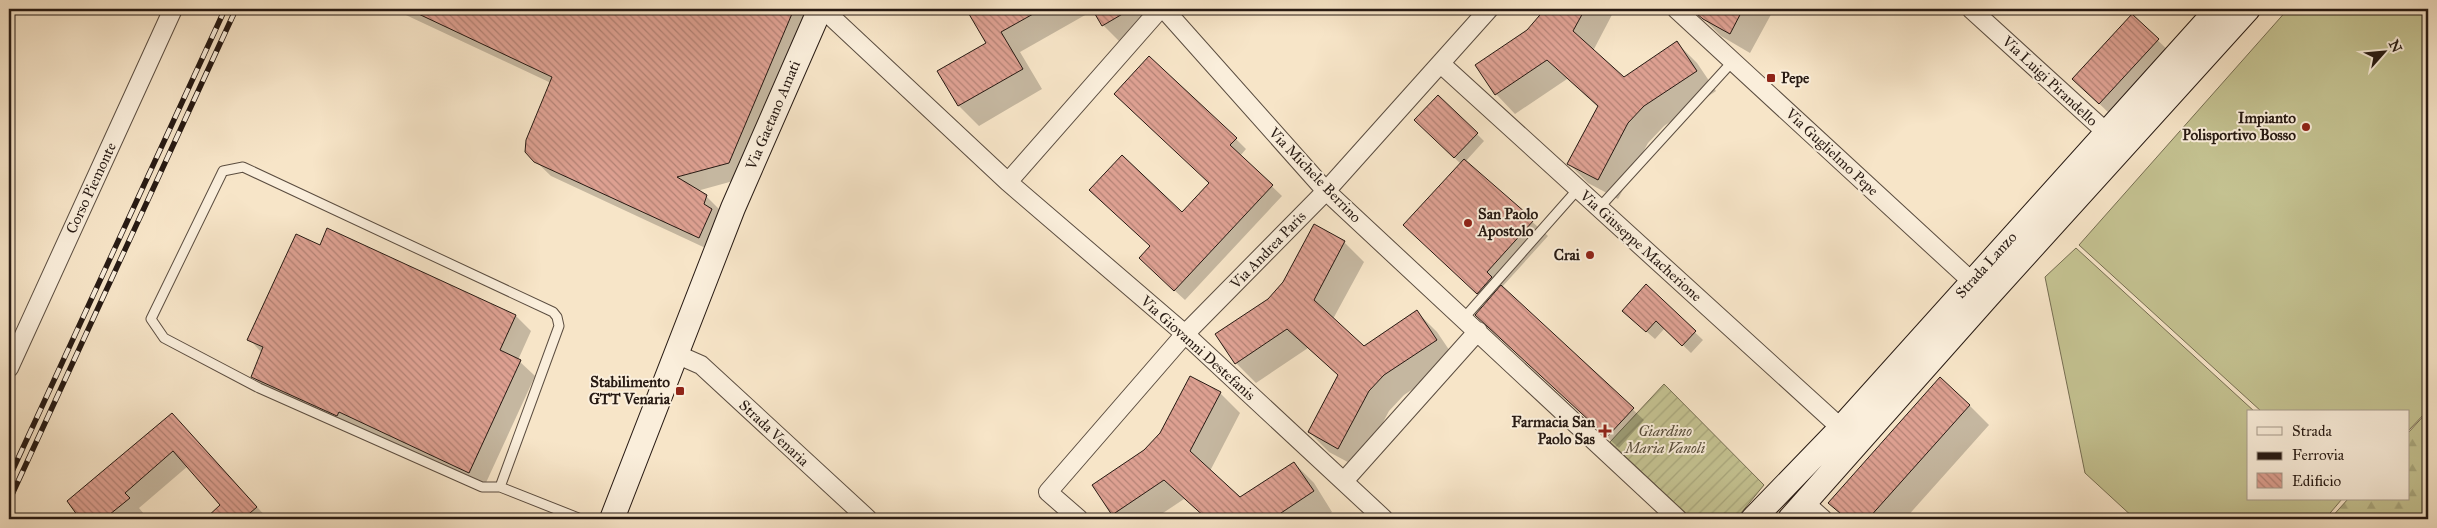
<svg xmlns="http://www.w3.org/2000/svg" width="2437" height="528" font-family="'IM FELL Great Primer',serif">
<style>
.grass{fill:#c4c291;stroke:#766e52}
.forest{fill:url(#forest-firs);stroke:#766e52}
.garden{fill:url(#garden-furrows);stroke:#766e52}
.shadow{fill:#0003}
.building{fill:url(#building-back-hatch);stroke:#271a13}
.lines{fill:none;stroke-linecap:round;stroke-linejoin:round}
.lane-casing{stroke:#5b4d40;stroke-width:11}
.street-casing{stroke:#5b4d40;stroke-width:20}
.secondary-casing{stroke:#271a13;stroke-width:26}
.lane{stroke:#faeedb;stroke-width:9}
.street{stroke:#faeedb;stroke-width:18}
.secondary{stroke:#faeedb;stroke-width:24}
.rail-casing{stroke:#271a13;stroke-width:5.5}
.rail{stroke:#faeedb;stroke-width:4;stroke-dasharray:11;stroke-linecap:butt}
.poi-dot{fill:#8f2418;stroke:#faeedb;stroke-width:2}
.labels{text-anchor:middle;dominant-baseline:central;stroke-width:4;stroke-linejoin:round;paint-order:stroke}
.poi-label{font-size:15px;font-weight:bold;fill:#271a13;stroke:#faeedb;text-anchor:end}
.street-label{font-size:15px;fill:#271a13;stroke:#faeedb}
.park-label{font-size:15px;font-style:italic;fill:#564c39;stroke:#faeedb}
</style>
<defs>
<pattern id="forest-firs" width="22" height="20" patternUnits="userSpaceOnUse" patternTransform="scale(1.25)"><rect width="22" height="20" fill="#c4c291"/><path d="M5 1l3.5 6h-7zM16 11l3.5 6h-7z" fill="#a8a67c"/></pattern>
<pattern id="garden-furrows" width="10" height="10" patternUnits="userSpaceOnUse" patternTransform="scale(1.25)"><rect width="10" height="10" fill="#c4c291"/><path d="M-1 1l2-2M0 10L10 0M9 11l2-2" fill="none" stroke="#a8a67c"/></pattern>
<pattern id="building-back-hatch" width="6" height="6" patternUnits="userSpaceOnUse" patternTransform="scale(1.25)"><rect width="6" height="6" fill="#dda091"/><path d="M-1 5l2 2M0 0l6 6M5-1l2 2" fill="none" stroke="#b38275"/></pattern>
</defs>
<rect width="100%" height="100%" fill="#f7e5c8"/>
<filter id="stains"><feTurbulence type="fractalNoise" baseFrequency=".004" numOctaves="4"/><feColorMatrix values="0 0 0 0 .2 0 0 0 0 .09 0 0 0 0 .02 0 0 0 .5 -.17"/></filter>
<radialGradient id="worn" r=".72"><stop offset=".6" stop-color="#630" stop-opacity="0"/><stop offset="1" stop-color="#630" stop-opacity=".3"/></radialGradient>
<path class="grass" d="M2288 9H2428V410L2408 431V412H2262L2079 245Z
M2076 248 2255 412H2248V499H2342L2325 519H2135L2085 473 2045 277Z"/>
<path class="forest" d="M2428 411V519H2330L2348 499H2408V433Z"/>
<path class="garden" d="M1664 384 1764 485 1736 519H1692L1610 442Z"/>
<path class="shadow" d="M393 9H815L744 178 697 191 706 196 721 211 714 252 551 176 526 152 551 83Z
M967 9H1148L1157 25 1123 45 1103 25 1094 10 1020 52 1042 89 979 126 959 106 939 71 987 43Z
M1546 9H1615L1593 51 1624 79 1677 43 1697 63 1716 91 1664 126 1648 143 1618 199 1588 183 1568 163 1598 107 1567 79 1515 114 1496 94 1528 31Z
M1705 9H1774L1750 53 1721 36 1701 16Z
M2132 16 2170 52 2111 115 2085 90Z
M1126 105 1236 139 1246 149 1240 156 1282 196 1185 300 1151 269 1182 214 1211 183Z
M1423 128 1477 134 1484 141 1465 162 1548 236 1502 287 1644 420 1619 448 1488 327 1487 303 1420 240 1461 164Z
M328 229 516 316 531 331 518 360 535 376 484 487 267 391 252 376 262 353 249 339 320 246Z
M1344 242 1364 262 1333 319 1364 347 1417 312 1437 332 1456 360 1404 395 1389 411 1359 468 1329 452 1309 432 1339 376 1308 348 1256 383 1236 363 1269 300Z
M1646 286 1703 340 1691 353 1665 328 1655 339 1632 319Z
M1220 393 1240 413 1210 471 1240 499 1294 463 1314 483 1332 512 1321 519H1207L1184 499 1154 519H1118L1112 514 1145 451Z
M1969 405 1989 425 1905 519H1846L1830 503Z
M187 430 268 519H207L222 505 188 466 139 508 144 514 137 519H82L68 501Z"/>
<path class="building" d="M408 9H794L729 163 677 177 707 195 704 204 712 209 699 238 534 162 525 152 526 140 552 77Z
M966 9H1042L1001 32 1023 69 958 106 937 71 986 43Z
M1092 9H1131L1102 26Z
M1545 9H1585L1573 31 1624 77 1677 41 1697 71 1644 106 1628 123 1598 180 1567 164 1598 106 1547 60 1495 95 1475 65 1527 30Z
M1691 9H1743L1730 34 1703 19Z
M2132 14 2159 39 2099 104 2072 79Z
M1149 56 1237 138 1230 145 1273 185 1174 291 1139 258 1150 246 1089 190 1122 155 1182 212 1209 183 1114 94Z
M1438 95 1478 133 1454 158 1414 120Z
M1464 159 1534 220 1487 272 1492 277 1477 294 1403 225Z
M1314 224 1345 241 1314 300 1364 346 1417 310 1437 340 1384 375 1369 391 1338 449 1308 432 1338 375 1287 329 1235 364 1215 334 1268 299 1283 282Z
M327 228 516 315 500 350 521 360 469 473 339 412 337 416 251 377 263 347 247 340 296 234 320 245Z
M1646 284 1696 331 1682 346 1656 321 1646 332 1622 311Z
M1501 285 1634 408 1607 437 1475 315Z
M1190 376 1221 392 1190 451 1240 497 1294 462 1314 491 1272 519H1207L1164 480 1112 515 1092 485 1144 450 1160 433Z
M1940 377 1970 405 1868 519H1847L1828 503Z
M172 413 257 507 243 519H205L220 505 173 451 125 493 130 498 104 519H80L67 501Z"/>
<g class="lines">
<defs>
<path id="lane" d="M1599 208 1733 61
M1464 318 1578 189
M500 487 559 326 557 317 553 312 243 167 223 171 151 319 164 338 259 388 482 487H500L581 519"/>
<path id="street" d="M823 9 1008 182 1185 334 1384 519
M1164 9 1326 191 1678 519
M1676 9 1980 289
M1971 9 2106 132
M1441 64 1841 428
M1008 182 1160 9
M676 354 701 365 868 519
M9 368 173 9
M1344 481 1478 331
M1805 503 1823 519
M1079 519 1048 492 1185 334 1326 191 1489 9"/>
<path id="secondary" d="M612 519 733 208 820 9
M1753 519 1841 428 2218 9
M1790 519 1987 297 2248 9"/>
</defs>
<use href="#lane" class="lane-casing"/>
<use href="#street" class="street-casing"/>
<use href="#secondary" class="secondary-casing"/>
<use href="#lane" class="lane"/>
<use href="#street" class="street"/>
<use href="#secondary" class="secondary"/>
<defs>
<path id="rail" d="M9 478 225 9
M9 501 236 9"/>
</defs>
<use href="#rail" class="rail-casing"/>
<use href="#rail" class="rail"/>
</g>
<g class="poi-dot">
<rect x="1766" y="73" width="10" height="10" rx="2.5"/>
<circle cx="2306" cy="127" r="5"/>
<circle cx="1468" cy="223" r="5"/>
<circle cx="1590" cy="255" r="5"/>
<rect x="675" y="386" width="10" height="10" rx="2.5"/>
<path d="M1602.5 423.5h5v5h5v5h-5v5h-5v-5h-5v-5h5z"/>
</g>
<g class="labels">
<g class="poi-label">
<text x="1781" y="78" text-anchor="start">Pepe</text>
<text x="2296" y="118">Impianto<tspan x="2296" dy="17">Polisportivo Bosso</tspan></text>
<text x="1478" y="214" text-anchor="start">San Paolo<tspan x="1478" dy="17">Apostolo</tspan></text>
<text x="1580" y="255">Crai</text>
<text x="670" y="382">Stabilimento<tspan x="670" dy="17">GTT Venaria</tspan></text>
<text x="1595" y="422">Farmacia San<tspan x="1595" dy="17">Paolo Sas</tspan></text>
</g>
<g class="street-label">
<text transform="translate(2050 81) rotate(43)">Via Luigi Pirandello</text>
<text transform="translate(773 115) rotate(-67)">Via Gaetano Amati</text>
<text transform="translate(1832 152) rotate(43)">Via Guglielmo Pepe</text>
<text transform="translate(1315 175) rotate(46)">Via Michele Berrino</text>
<text transform="translate(91 188) rotate(-65)">Corso Piemonte</text>
<text transform="translate(1641 246) rotate(42)">Via Giuseppe Macherione</text>
<text transform="translate(1268 250) rotate(-46)">Via Andrea Paris</text>
<text transform="translate(1986 265) rotate(-48)">Strada Lanzo</text>
<text transform="translate(1198 348) rotate(42)">Via Giovanni Destefanis</text>
<text transform="translate(774 433) rotate(43)">Strada Venaria</text>
</g>
<g class="park-label">
<text x="1665" y="431">Giardino<tspan x="1665" dy="17">Maria Vanoli</tspan></text>
</g>
</g>
<rect width="2437" height="528" fill="none" stroke="#f7e5c8" stroke-width="30"/>
<rect x="10" y="10" width="2417" height="508" fill="none" stroke="#271a13" stroke-width="2.5"/>
<rect x="15" y="15" width="2407" height="498" fill="none" stroke="#271a13"/>
<rect x="2247" y="410" width="162" height="90" fill="#faeedb" stroke="#a6998b"/>
<rect x="2257" y="427" width="25" height="8" fill="#faeedb" stroke="#a6998b"/>
<text x="2292" y="436" font-size="15" fill="#271a13">Strada</text>
<rect x="2257" y="452" width="25" height="8" fill="#271a13" stroke="#a6998b"/>
<text x="2292" y="460" font-size="15" fill="#271a13">Ferrovia</text>
<rect x="2257" y="473" width="25" height="15" fill="url(#building-back-hatch)" stroke="#a6998b"/>
<text x="2292" y="486" font-size="15" fill="#271a13">Edificio</text>
<g transform="translate(2384 52) rotate(63)" stroke="#faeedb" stroke-width="4" paint-order="stroke">
<path d="M0-4L9 19L0 12L-9 19Z" fill="#271a13"/>
<text y="-8" font-size="14" font-weight="bold" text-anchor="middle" fill="#271a13">N</text>
</g>
<rect width="100%" height="100%" filter="url(#stains)"/>
<rect width="100%" height="100%" fill="url(#worn)"/>
</svg>
